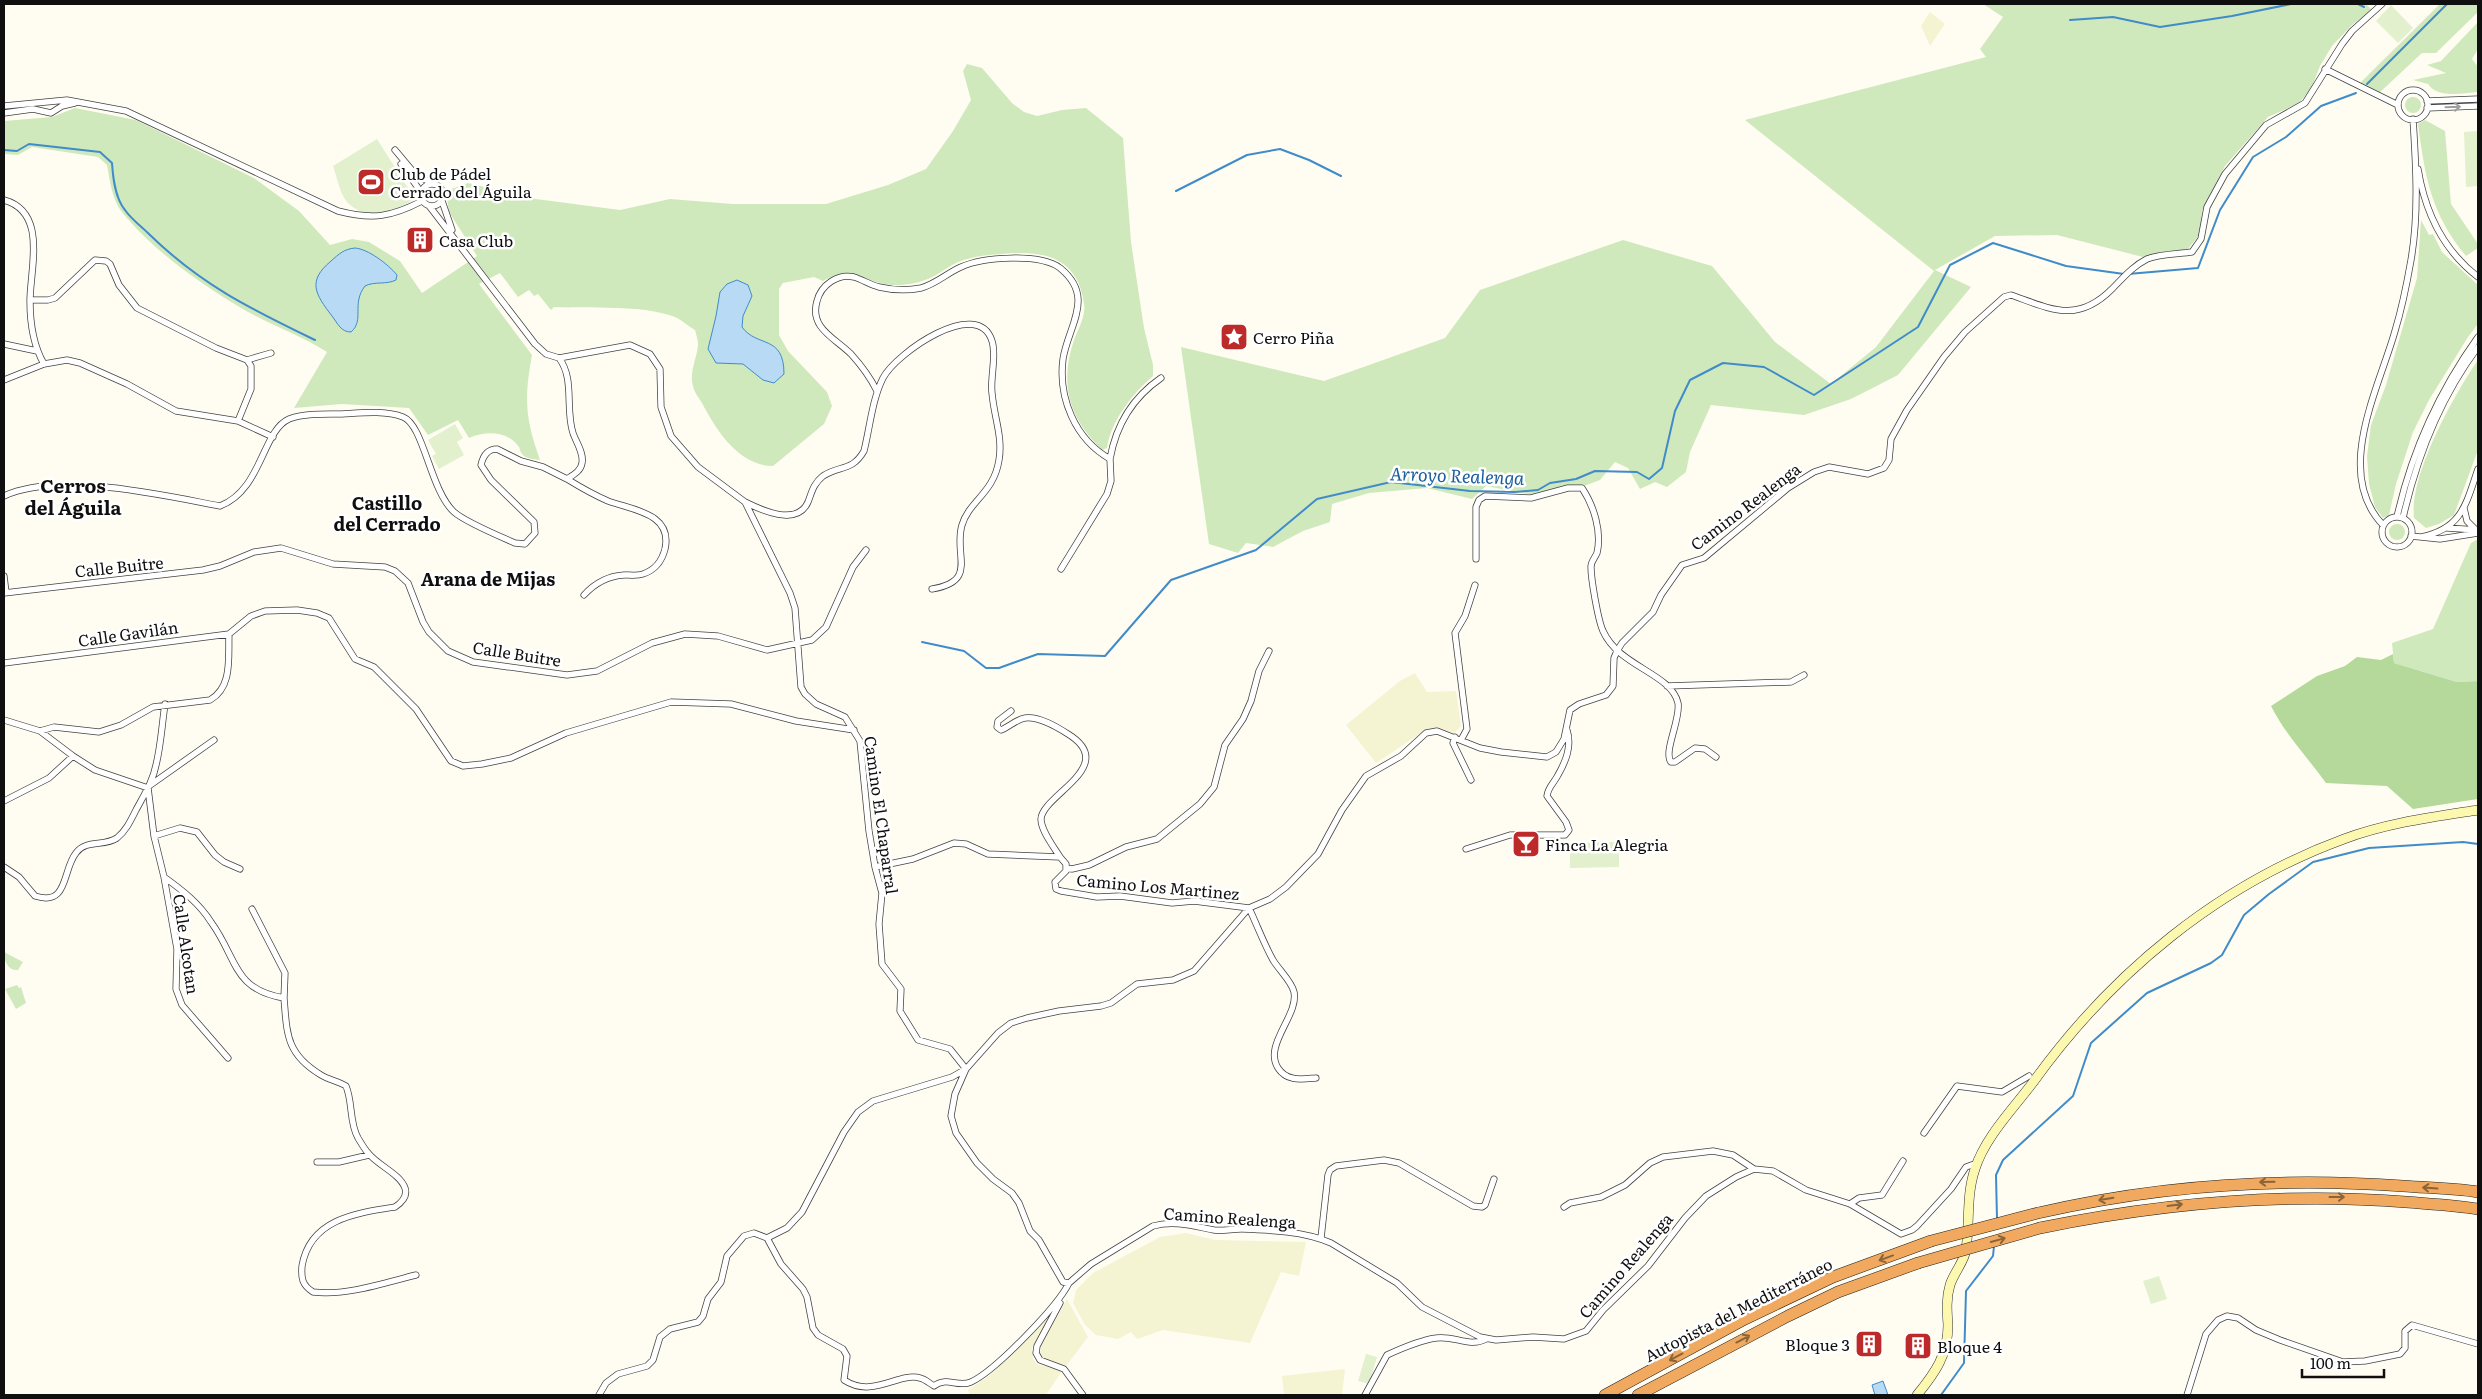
<svg xmlns="http://www.w3.org/2000/svg" width="2482" height="1399" font-family="Literata,serif">
<style>
.farmland{fill:#f4f3d2}
.green{fill:#d0e9bc}
.forest{fill:#b4d99b}
.pitch{fill:#e2f0cd}
.water{fill:#b8daf5;stroke:#408bca}
.lines{fill:none;stroke-linecap:round;stroke-linejoin:round}
.stream{stroke:#408bca;stroke-width:2}
.street-casing{stroke:#424242;stroke-width:7}
.secondary-casing{stroke:#313131;stroke-width:10}
.highway-casing{stroke:#202020;stroke-width:12}
.street{stroke:#fff;stroke-width:5.5}
.secondary{stroke:#fdf8af;stroke-width:9}
.highway{stroke:#f0a95e;stroke-width:11}
.highway-bridge-casing{stroke:#202020;stroke-width:12;stroke-linecap:butt}
.highway-bridge{stroke:#f0a95e;stroke-width:11}
.oneway{stroke:#9f9f9f}
.oneway2{stroke:#8b643a}
.labels{text-anchor:middle;dominant-baseline:central;stroke-width:5;stroke-linejoin:round;paint-order:stroke}
.poi-label{font-size:16px;fill:#0f0f0f;stroke:#fff;text-anchor:start}
.street-label{font-size:16px;fill:#0f0f0f;stroke:#fff}
.water-label{font-size:18px;font-style:italic;fill:#1b5e9e;stroke:#fff}
.neighbourhood-label{font-size:18px;font-weight:bold;fill:#0f0f0f;stroke:#fff}
.quarter-label{font-size:19px;font-weight:bold;fill:#0f0f0f;stroke:#fff}
</style>
<rect width="100%" height="100%" fill="#fffdf2"/>
<path class="farmland" d="M1930 12 1945 24 1930 46 1921 26Z
M1415 673 1427 692 1456 691 1461 726 1454 733 1437 728 1424 731 1376 763 1346 725 1400 681Z
M1186 1233 1215 1240 1306 1242 1299 1276 1281 1272 1250 1343 1163 1330 1137 1339 1131 1332 1118 1339 1096 1335 1085 1325 1073 1303 1076 1290 1093 1273 1160 1237Z
M1067 1299 1088 1337 1066 1366 1050 1362 1043 1358 1040 1353 1041 1346Z
M1053 1311 1032 1348 1033 1359 1037 1364 1062 1371 1046 1395H970L968 1390 989 1376 1007 1359Z
M1345 1369 1342 1395H1284L1282 1376Z"/>
<path class="green" d="M1983 4H2366L2372 10 2352 25 2332 46 2320 66 2311 89 2298 104 2268 117 2225 166 2202 211 2200 234 2188 249 2143 257 2057 235 1995 236 1935 270 1971 287 1898 375 1851 399 1804 415 1711 405 1690 452 1686 472 1667 487 1655 482 1640 489 1628 468 1615 462 1600 480 1573 490 1538 496 1486 486 1472 499 1427 488 1369 493 1332 504 1330 522 1303 531 1273 547 1246 543 1238 553 1209 544 1181 347 1324 381 1445 338 1480 290 1623 240 1712 266 1775 342 1831 384 1876 347 1934 271 1745 120 1986 57 1980 49 2003 17Z
M2440 4H2478V12L2436 53H2422L2378 94 2360 83Z
M2478 22V49L2472 59 2478 67V92C2463 93 2438 99 2428 84L2413 80 2446 73 2427 65 2441 61Z
M967 64 982 68 1012 103 1024 112 1037 116 1062 110 1086 108 1123 138 1131 242 1144 328 1153 365V376C1132 394 1111 421 1107 448L1102 450C1069 418 1059 384 1074 340 1078 329 1086 316 1084 304 1078 256 1042 250 1002 254 988 255 975 256 961 261 949 265 938 276 925 280 912 285 894 287 880 283 858 276 844 269 823 281L814 277 783 283 779 289V335L788 351 827 392 832 406 824 424 773 466C739 466 716 430 702 403 699 398 694 392 693 386 689 372 697 358 698 345 698 340 696 334 695 330 688 326 682 320 675 317 641 304 590 309 554 307L551 310 538 294 534 296 529 290 518 297 500 273 479 284 532 355C524 399 525 418 540 460 534 459 526 459 522 454 520 452 520 449 519 447 507 430 485 431 469 438L458 420 428 435 409 408 342 404 294 408 327 352C302 336 274 326 248 312 206 288 153 251 122 212 112 200 110 181 107 165L98 157 32 147 18 155 4 154V121L52 117 75 108 136 120 254 178 299 211 330 245 352 239 369 242 400 261 422 293 477 256 449 212 446 191 468 183 536 199 620 210 670 199 733 204H826L888 185 926 169 953 131 971 100 963 71Z
M2405 105a8 8 0 1 1 16 0a8 8 0 1 1-16 0Z
M2425 120 2445 131 2451 204 2478 244V248L2466 256C2431 214 2425 177 2418 124Z
M2421 220 2429 235 2433 234 2442 252 2478 285V324L2468 337 2429 400 2413 432 2396 484 2389 515 2383 518 2375 507 2369 484 2367 456 2371 425 2386 385 2417 278Z
M2478 360V450L2454 515 2439 524 2426 528 2414 518C2409 475 2454 395 2478 360Z
M2389 532a8 8 0 1 1 16 0a8 8 0 1 1-16 0Z
M2478 539V681L2457 682 2394 663 2392 643 2433 629 2471 543Z
M4 952 23 962 18 970C8 971 4 961 4 952Z
M17 985 19 988 21 987 26 1003 16 1009 5 989Z"/>
<path class="forest" d="M2393 654 2394 663 2457 682 2478 681V799L2413 809 2387 786 2326 783C2308 758 2285 734 2271 706L2317 676 2345 666 2357 657 2381 660Z"/>
<path class="pitch" d="M2391 5 2413 28 2398 43 2376 21Z
M2478 131V186L2466 187 2464 132Z
M377 139 415 199C396 211 367 222 348 203 340 195 337 177 333 166Z
M455 424 463 438 457 442 464 455 439 469 432 456 436 454 428 440Z
M1619 842V867L1570 868V843Z
M2159 1276 2167 1299 2151 1304 2143 1281Z
M1366 1354 1377 1357 1369 1384 1358 1381Z"/>
<path class="water" d="M355 248C368 249 388 264 397 275L396 280C386 285 375 281 365 286 351 304 365 320 351 332 341 332 338 324 332 316 315 294 307 281 331 261 339 254 344 249 355 248Z
M737 280 748 285 752 296 743 316 742 327C757 348 784 334 784 374L774 383 763 380 743 364 716 363 708 349 716 316 720 292 727 284Z
M1883 1381 1888 1395H1875L1872 1385Z"/>
<g class="lines">
<path class="stream" d="M2358 4 2364 7
M2070 20 2113 17 2160 27 2232 16 2291 4
M2367 84 2447 4
M4 150 17 151 29 144 100 152 112 163C113 178 115 198 125 210 131 219 142 227 149 234 201 285 251 309 315 340
M1176 191 1247 155 1280 149 1309 160 1341 176
M2128 274 2198 268 2220 210 2253 157 2286 137 2321 106 2356 93
M922 642 964 651 986 668H999L1038 654 1105 656 1171 580 1256 550 1317 499 1391 482 1470 491 1515 492 1538 490 1550 483 1576 479 1595 471 1637 472 1649 479 1662 468 1675 411 1690 380 1723 363 1764 367 1814 395 1918 327 1950 265 1993 243 2066 266 2124 274
M1997 1219 1996 1175 2003 1160 2073 1096 2091 1043 2147 993 2211 963 2222 955 2244 915 2269 894 2313 862 2369 848 2463 842 2478 844
M1941 1395 1964 1363 1966 1291 1993 1256 1994 1246"/>
<defs>
<path id="street" d="M2325 69 2398 105
M2398 105a15 15 0 1 1 30 0a15 15 0 1 1-30 0Z
M2427 101 2478 99
M4 106 67 100 126 111 338 211C373 220 391 217 422 201
M2427 108 2478 106
M4 113 33 109 51 113 62 106 75 103
M395 150 416 175 432 183
M401 164 421 192
M2418 169C2425 212 2443 250 2478 277
M421 195a11 11 0 1 1 22 0a11 11 0 1 1-22 0Z
M4 200C48 212 30 269 30 301 30 323 33 345 44 364
M442 201 452 230
M430 207 535 344 546 354 559 358 630 345 650 354 660 369 661 407 671 436 698 467 745 502 790 593 795 608 801 687 805 694 816 704 845 717 860 741 869 831 875 867 882 893 879 924 882 964 901 989 900 1011 918 1040 950 1049 966 1069 952 1077 873 1101 858 1112 844 1132 802 1212 787 1228 767 1238 754 1233 744 1236 727 1256 721 1282 708 1299 703 1316 698 1322 670 1329 660 1337 653 1360 647 1366 618 1374 606 1383 599 1395
M30 300H48L55 298 95 260 106 261 110 264 119 285 137 308 216 348 247 360 251 366V389L238 421
M4 344 37 351
M247 360 271 353
M4 380 44 364 67 360 80 363 127 384 176 411 238 421 273 437
M877 391C870 377 861 365 851 354 835 338 809 328 817 301 821 285 838 273 854 277 863 280 871 285 879 287 892 290 907 291 921 288 936 284 947 273 961 267 983 257 1040 253 1060 268 1096 297 1068 326 1063 359 1058 398 1075 439 1110 459L1111 481 1107 494 1061 569
M1110 459C1116 425 1132 398 1161 378
M567 479C580 487 594 495 608 501 632 510 673 513 665 549 662 561 655 570 643 574 637 576 630 575 624 575 607 576 595 583 584 595
M4 496C58 471 161 495 220 506 262 490 262 431 289 419 304 413 326 414 342 414 360 413 385 410 403 417 424 425 430 490 454 512 463 520 501 537 515 543L525 544 535 533 534 522 491 480 481 465C483 456 487 449 497 449L521 461 543 467 567 479C573 475 581 471 582 463 584 453 576 442 573 433 565 409 575 379 559 358
M745 502C761 510 797 527 808 502 812 492 813 484 823 476 839 465 852 472 864 451 870 427 872 400 883 378 896 353 978 296 992 341 997 356 990 377 992 393 994 417 1003 437 999 460 994 493 969 501 962 525 953 555 979 581 932 589
M2464 508 2467 521 2475 529
M2397 517C2412 450 2438 393 2478 337
M2382 532a15 15 0 1 1 30 0a15 15 0 1 1-30 0Z
M2403 518C2417 456 2440 398 2478 347
M2383 525C2333 473 2379 388 2395 331 2402 308 2407 283 2411 260 2419 214 2416 165 2413 119
M2447 528 2478 530
M2411 536 2440 539 2478 533
M2421 537C2462 529 2466 504 2478 469
M1476 559V507L1479 500 1485 496 1531 498 1568 488H1582C1594 506 1602 532 1597 553 1595 558 1591 561 1591 567 1591 579 1598 620 1603 631 1619 667 1671 673 1678 703 1681 719 1663 752 1671 762H1675L1695 748 1705 749 1716 757
M4 576 6 593
M4 593 203 570 220 566 254 552 281 548 333 564 385 567 395 571 408 583 423 622 429 632 448 651 473 662 567 675 597 671 652 643 685 634 718 636 767 650 812 640 826 627 853 567 866 550
M4 663 229 634 251 616 265 611 297 610 317 613 329 618 355 659 374 667 416 709 451 761 463 766 482 764 511 758 566 733 671 702 731 704 796 721 854 730
M1667 686 1791 682 1804 675
M1011 711 998 721 997 727 1001 730C1009 727 1017 719 1025 718 1039 716 1057 727 1068 734 1120 766 1042 795 1041 819 1041 831 1054 847 1060 857
M4 720 40 731 73 756 95 770 148 788 154 836 164 877C182 890 199 903 211 922 238 959 232 989 284 998 287 1034 286 1054 321 1075 329 1080 338 1081 346 1086 353 1103 349 1122 358 1138 361 1143 365 1150 369 1154 379 1166 400 1174 405 1188 408 1197 401 1203 395 1207 356 1213 310 1219 302 1266 301 1278 302 1285 313 1292 346 1296 384 1283 416 1275
M40 731 54 727 99 732 121 725 153 707 210 700C233 687 228 657 229 634
M1455 737 1453 743 1471 780
M1461 740 1467 729 1455 633 1465 616 1475 585
M149 786 214 740
M4 801 49 778 73 756
M154 836 180 828 197 832 215 855 224 862 240 869
M1466 849 1510 835H1565L1569 830 1566 822 1547 796C1548 787 1554 783 1558 775 1566 761 1572 746 1567 730
M4 867 19 877 35 896C69 907 62 870 76 853 86 839 104 847 117 838 126 831 131 820 136 810 144 795 153 781 156 765 161 745 162 724 165 704
M875 867 913 859 954 843 966 844 988 854 1060 857 1066 864V871L1055 882 1056 889 1061 891 1097 897 1120 896 1172 903 1194 901 1249 908C1257 925 1264 944 1273 960 1279 970 1292 982 1294 992 1299 1015 1263 1045 1278 1068 1287 1082 1302 1079 1316 1078
M1066 868 1072 869 1089 865 1126 847 1157 839 1200 804 1214 787 1225 745 1243 719 1251 701 1259 671 1269 651
M164 877 177 949 176 989 182 1005 228 1058
M252 909 285 973 284 998
M1924 1133 1957 1086 2002 1092 2029 1076
M317 1162H339L369 1155
M1977 1163 1966 1167 1951 1189 1917 1226 1912 1230 1901 1234 1850 1204 1806 1190 1773 1171 1754 1169 1736 1177 1706 1196 1685 1218 1648 1266 1603 1310 1586 1331 1564 1339 1533 1337 1496 1340 1480 1337 1422 1307 1397 1283 1331 1243C1304 1231 1270 1230 1241 1229 1232 1229 1222 1231 1214 1230 1193 1226 1174 1220 1153 1226L1091 1264 1069 1283 1063 1282 1039 1240 1030 1231 1019 1203 1012 1193 993 1179 977 1163 956 1133 951 1116 955 1094 966 1069 998 1033 1011 1023 1027 1018 1059 1011 1101 1006 1111 1003 1137 984 1173 980 1194 971 1249 908 1270 899 1286 887 1318 854 1342 810 1366 776 1401 756 1426 733 1437 731 1480 748 1501 752 1547 757 1556 752 1564 739 1570 710 1579 704 1606 695 1613 686 1614 658 1617 651 1622 643 1653 612 1661 595 1682 565 1704 558 1788 488 1814 472 1829 467 1868 474 1884 468 1889 460 1891 439 1907 410 1944 357 1965 332 2004 297 2011 295C2051 309 2077 324 2112 289 2123 278 2133 266 2147 259 2159 254 2178 254 2192 252L2201 239 2207 207 2225 174 2266 125 2305 103 2342 44 2352 31 2382 4
M1850 1204 1859 1198 1882 1195 1903 1161
M1564 1207 1570 1203 1601 1197 1625 1185 1650 1163 1663 1157 1713 1151 1733 1155 1754 1169
M767 1238 781 1264 803 1289 807 1297 813 1328 818 1335 843 1349 847 1356 844 1380C873 1399 898 1372 920 1378 925 1379 929 1383 934 1386 946 1376 958 1388 971 1382 995 1371 1057 1307 1069 1283
M1321 1238 1328 1175 1330 1170 1336 1166 1384 1160 1399 1163 1473 1206 1482 1207 1485 1205 1494 1179
M1060 1303 1037 1346 1036 1353 1040 1360 1064 1369 1083 1395
M1365 1395 1387 1355C1400 1349 1422 1340 1436 1338 1454 1335 1469 1348 1486 1339
M2187 1395 2206 1334 2218 1320 2227 1316 2238 1318 2256 1330 2280 1340 2343 1362 2365 1361 2400 1354 2405 1348V1331L2412 1325 2478 1344"/>
<path id="secondary" d="M1917 1395C1935 1373 1948 1355 1948 1325 1947 1311 1946 1298 1950 1285 1954 1272 1965 1261 1966 1249 1970 1223 1966 1195 1975 1169 1985 1137 2014 1108 2034 1081 2112 973 2218 885 2344 839 2387 823 2433 817 2478 810"/>
<path id="highway" d="M2038 1213C2158 1185 2280 1177 2403 1186 2428 1188 2453 1188 2478 1192
M2040 1228C2162 1203 2282 1192 2406 1202 2430 1204 2455 1205 2478 1209
M1605 1395 1745 1319 1833 1277 1931 1241
M1638 1395 1788 1316 1838 1292 1918 1263"/>
</defs>
<use href="#street" class="street-casing"/>
<use href="#secondary" class="secondary-casing"/>
<use href="#highway" class="highway-casing"/>
<use href="#street" class="street"/>
<use href="#secondary" class="secondary"/>
<use href="#highway" class="highway"/>
<defs>
<path id="highway-bridge" d="M1931 1241 2038 1213
M1918 1263 2040 1228"/>
</defs>
<use href="#highway-bridge" class="highway-bridge-casing"/>
<use href="#highway-bridge" class="highway-bridge"/>
</g>
<defs><path id="oneway-shaft" d="M-6 0H5M1.5-3L5.5 0L1.5 3" fill="none" stroke-width="1.6" stroke-linecap="round" stroke-linejoin="round" transform="scale(1.25)"/></defs>
<use class="oneway" href="#oneway-shaft" transform="translate(2453 107) rotate(-2)"/>
<g class="oneway2">
<use href="#oneway-shaft" transform="translate(2267 1182) rotate(179)"/>
<use href="#oneway-shaft" transform="translate(2430 1188) rotate(-176)"/>
<use href="#oneway-shaft" transform="translate(2337 1197)"/>
<use href="#oneway-shaft" transform="translate(2106 1199) rotate(170)"/>
<use href="#oneway-shaft" transform="translate(2175 1205) rotate(-7)"/>
<use href="#oneway-shaft" transform="translate(1998 1240) rotate(-15)"/>
<use href="#oneway-shaft" transform="translate(1886 1258) rotate(160)"/>
<use href="#oneway-shaft" transform="translate(1743 1339) rotate(-28)"/>
<use href="#oneway-shaft" transform="translate(1676 1357) rotate(152)"/>
</g>
<defs>
<symbol id="stadium-square" viewBox="-11 -11 22 22"><rect x="-9" y="-9" width="18" height="18" rx="4" fill="#bc2b2a" stroke="#fff"/><path d="M0-5a6.5 5 0 1 0 0 10a6.5 5 0 1 0 0-10ZM-3.5-1.8h7v3.6h-7Z" fill="#fff"/></symbol>
<symbol id="building-square" viewBox="-11 -11 22 22"><rect x="-9" y="-9" width="18" height="18" rx="4" fill="#bc2b2a" stroke="#fff"/><path d="M-4-6H4V6H1V3H-1V6H-4ZM-2.5-4.3h1.7v1.8h-1.7ZM.8-4.3h1.7v1.8H.8ZM-2.5-1h1.7V.8h-1.7ZM.8-1h1.7V.8H.8Z" fill="#fff"/></symbol>
<symbol id="sight-square" viewBox="-11 -11 22 22"><rect x="-9" y="-9" width="18" height="18" rx="4" fill="#bc2b2a" stroke="#fff"/><path d="M0-6L1.8-2.2L6-1.7L2.9 1.2L3.7 5.4L0 3.3L-3.7 5.4L-2.9 1.2L-6-1.7L-1.8-2.2Z" fill="#fff"/></symbol>
<symbol id="bar-square" viewBox="-11 -11 22 22"><rect x="-9" y="-9" width="18" height="18" rx="4" fill="#bc2b2a" stroke="#fff"/><path d="M-6-5H6L.8 .8V4.5H3.5V6h-7V4.5H-.8V.8Z" fill="#fff"/></symbol>
</defs>
<g fill-rule="evenodd">
<use href="#stadium-square" x="355" y="166" width="32" height="32"/>
<use href="#building-square" x="404" y="224" width="32" height="32"/>
<use href="#sight-square" x="1218" y="321" width="32" height="32"/>
<use href="#bar-square" x="1510" y="828" width="32" height="32"/>
<use href="#building-square" x="1853" y="1328" width="32" height="32"/>
<use href="#building-square" x="1902" y="1330" width="32" height="32"/>
</g>
<g class="labels">
<g class="poi-label">
<text x="390" y="173">Club de Pádel<tspan x="390" dy="18">Cerrado del Águila</tspan></text>
<text x="439" y="240">Casa Club</text>
<text x="1253" y="337">Cerro Piña</text>
<text x="1545" y="844">Finca La Alegria</text>
<text x="1850" y="1344" text-anchor="end">Bloque 3</text>
<text x="1937" y="1346">Bloque 4</text>
</g>
<g class="street-label">
<text transform="translate(1745 506) rotate(-37)">Camino Realenga</text>
<text transform="translate(119 566) rotate(-6)">Calle Buitre</text>
<text transform="translate(128 633) rotate(-8)">Calle Gavilán</text>
<text transform="translate(517 653) rotate(9)">Calle Buitre</text>
<text transform="translate(882 815) rotate(82)">Camino El Chaparral</text>
<text transform="translate(1158 886) rotate(5)">Camino Los Martinez</text>
<text transform="translate(187 944) rotate(82)">Calle Alcotan</text>
<text transform="translate(1230 1217) rotate(4)">Camino Realenga</text>
<text transform="translate(1625 1265) rotate(-49)">Camino Realenga</text>
<text transform="translate(1738 1309) rotate(-27)">Autopista del Mediterráneo</text>
</g>
<g class="water-label">
<text transform="translate(1457 475) rotate(2)">Arroyo Realenga</text>
</g>
<g class="neighbourhood-label">
<text x="387" y="502">Castillo<tspan x="387" dy="21">del Cerrado</tspan></text>
<text x="488" y="578">Arana de Mijas</text>
</g>
<g class="quarter-label">
<text x="73" y="485">Cerros<tspan x="73" dy="22">del Águila</tspan></text>
</g>
</g>
<rect width="2482" height="1399" fill="none" stroke="#0f0f0f" stroke-width="10"/>
<path d="M2302 1369v8h82v-8" fill="none" stroke="#0f0f0f" stroke-width="2.5"/>
<text x="2310" y="1369" font-size="15" fill="#0f0f0f" stroke="#ffffff" stroke-width="4" paint-order="stroke">100 m</text>
</svg>
